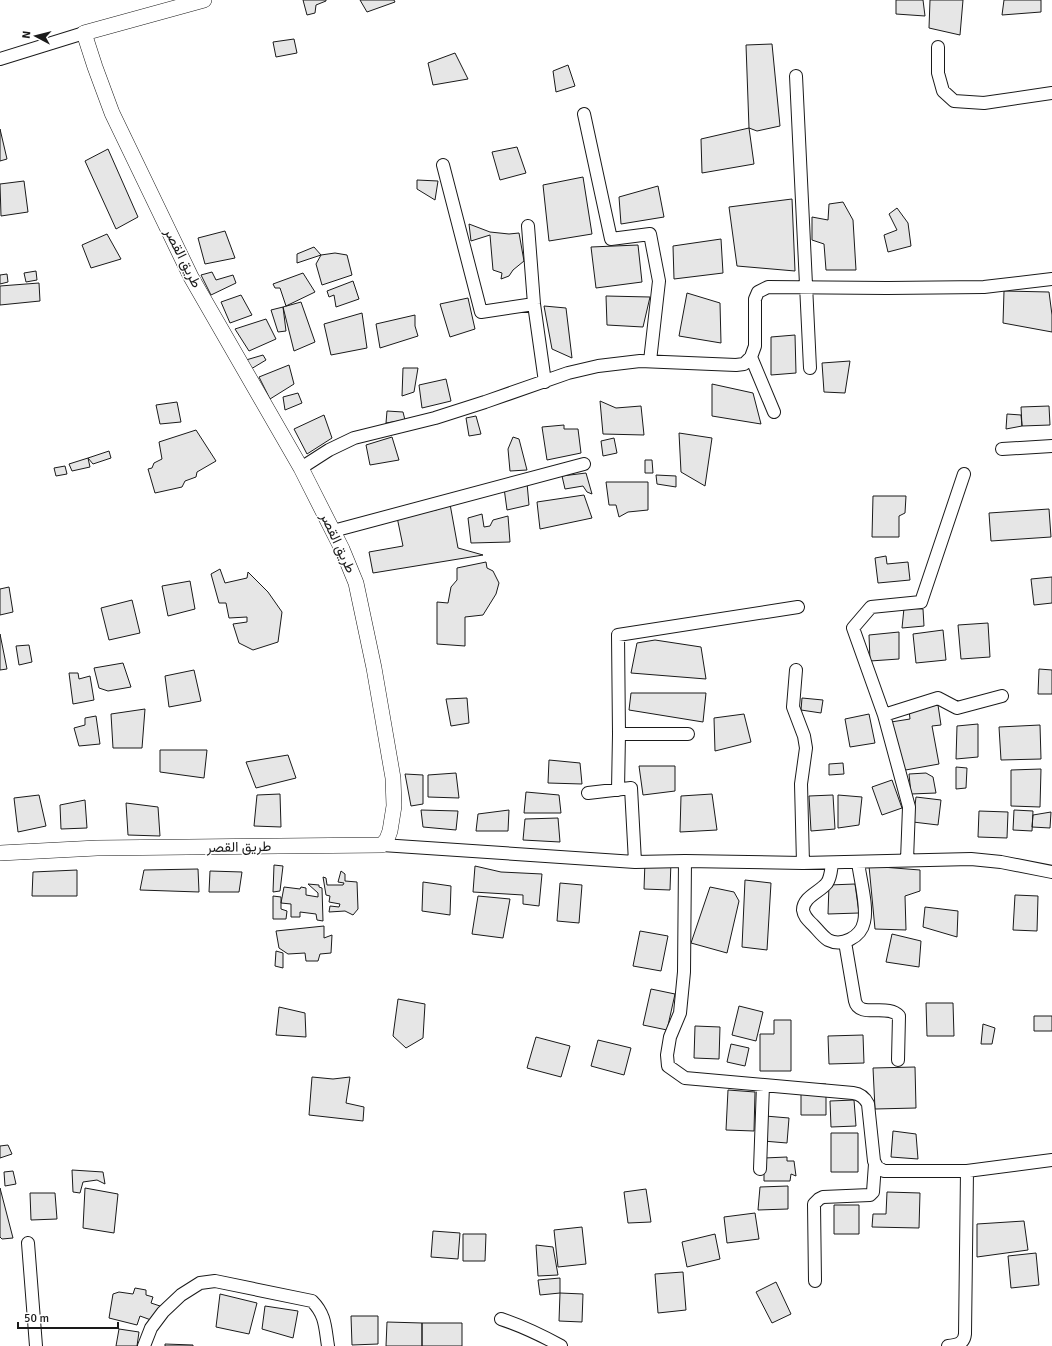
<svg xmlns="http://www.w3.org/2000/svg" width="1052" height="1346" font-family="Signika,Vazirmatn,sans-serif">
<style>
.building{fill:#e6e6e6;stroke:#1a1a1a}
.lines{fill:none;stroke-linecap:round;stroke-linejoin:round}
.minor-casing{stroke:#1a1a1a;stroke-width:14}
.tertiary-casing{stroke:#1a1a1a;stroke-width:16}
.minor{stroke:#fff;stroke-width:12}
.tertiary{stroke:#fff;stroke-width:15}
.labels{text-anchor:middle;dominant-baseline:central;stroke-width:3;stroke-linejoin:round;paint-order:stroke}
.street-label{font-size:14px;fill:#1a1a1a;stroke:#fff}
</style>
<rect width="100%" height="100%" fill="#fff"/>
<path class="building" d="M303 0H326V1L316 5 315 13 307 15Z
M360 0H394L395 2 367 12Z
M896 0H923L925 16 896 14Z
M930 0H963L960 35 929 28Z
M1004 0H1041V12L1002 15Z
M294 39 297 53 276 57 273 42Z
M772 44 780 126 757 131 749 128 746 45Z
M455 53 468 79 433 85 428 63Z
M568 65 575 86 556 92 553 71Z
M749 128 754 164 702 173 701 139Z
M0 129 7 159 0 161Z
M517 147 526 173 500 180 492 152Z
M108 149 138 217 116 229 85 161Z
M583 177 592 234 549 241 543 185Z
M417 180 438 181 435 200 417 189Z
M24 181 28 212 1 216 0 184Z
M658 186 664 217 621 224 619 197Z
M792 199 795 271 737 266 729 207Z
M843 202 853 220 856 270H826L824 244 812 240V217L828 220 829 204Z
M897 208 908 223 911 246 888 252 884 235 897 230 889 214Z
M469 224 490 232 509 234 519 233 524 261 513 270 509 276 501 279 502 273 493 270 490 235 471 241Z
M225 231 235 258 205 264 198 238Z
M107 234 121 259 91 268 82 245Z
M721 239 723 273 674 279 673 246Z
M638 245 642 282 596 288 591 247Z
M314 247 321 255 297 263V254Z
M335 253 347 255 352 275 322 285 316 264 321 255Z
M36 271 37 280 26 282 24 273Z
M212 272 216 280 233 275 236 283 211 295 201 275Z
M303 273 315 292 286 306 280 288H275L273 284Z
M7 274 8 282 0 284V275Z
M353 281 359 299 336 307 334 295 329 297 327 291Z
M39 283 40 301 0 305V286Z
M1004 291 1049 292 1052 315V332L1003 323Z
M687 293 720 303 721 343 679 336Z
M241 295 252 315 230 323 221 302Z
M606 296 650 297 643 327 607 325Z
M468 298 475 329 450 337 440 304Z
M301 302 315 342 294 351 283 307Z
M544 306 566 308 572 358 552 349Z
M283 307 286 331 278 332 271 310Z
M362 313 367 348 331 355 324 324Z
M415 315V326L418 336 380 348 376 324Z
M266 319 276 339 249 351 235 329Z
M795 335 796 373 771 375V337Z
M263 355 266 360 251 369 246 360Z
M850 361 845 393 824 392 822 363Z
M289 365 294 384 270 399 259 377Z
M403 368H418L414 392 402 396Z
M446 379 451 401 422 408 419 385Z
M712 384 753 393 761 424 712 416Z
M298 393 302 403 285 410 283 397Z
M600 401 616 408 641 406 644 435 603 434Z
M177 402 181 422 160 424 156 405Z
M1049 406 1050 425 1022 426 1021 407Z
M387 411 403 412 405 420 386 423Z
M1007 414 1021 415 1022 426 1006 429Z
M324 415 332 438 307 454 294 429Z
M476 416 481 434 469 436 466 418Z
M564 425V429H578L581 453 547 460 542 427Z
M196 430 216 461 197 472 196 477 185 481 182 487 155 493 148 469 152 468 154 463 162 459 159 442Z
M679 433 712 438 705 486 681 472Z
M392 437 399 460 370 465 366 445Z
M513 437 519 439 527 470 510 471 508 449Z
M614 438 617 453 603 456 601 441Z
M109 451 111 458 93 464 88 458Z
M88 458 90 467 72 471 69 464Z
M645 460H652L653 473H645Z
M65 466 67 474 56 476 54 468Z
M586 473 592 494 587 492 583 486 565 489 562 476Z
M656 475 676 476V487L657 484Z
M606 482H648V510L628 512 619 517 616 505H609Z
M527 483 529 505 507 510 504 488Z
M584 495 592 518 540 529 537 502Z
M873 496H906L905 513 899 516V537H872Z
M450 504 458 548 483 555 373 573 369 552 403 546 397 517 436 510Z
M1049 509 1051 537 991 541 989 513Z
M482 514 484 527 490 526 493 520 508 516 510 542 471 543 468 518Z
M886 556 887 564 908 562 910 580 878 583 875 558Z
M486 562 487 568 493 571 499 583 496 594 483 615 465 617V646L437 644V602L448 603 451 587 457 580V568Z
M220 569 225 583 247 578 248 572 268 592 282 612 278 642 253 650 239 643 233 624 247 622V617L229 618 226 603H219L211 574Z
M1052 577V603L1034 605 1031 579Z
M190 581 195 609 168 616 162 586Z
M9 587 13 612 0 615V589Z
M132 600 140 633 109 640 101 608Z
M904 608 923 609 924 626 902 628Z
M988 623 990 657 961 659 958 625Z
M943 630 946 660 916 663 913 634Z
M899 632V659L870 661 869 635Z
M0 634 7 669 0 670Z
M655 640 701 647 706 679 631 673 637 643Z
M29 645 32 662 19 665 16 646Z
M123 663 131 687 108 691 99 688 94 668Z
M1039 669 1052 670V694H1038Z
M194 670 201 701 169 707 165 676Z
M69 673H78L79 679 90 676 94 700 73 704Z
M631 693H706L703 722 629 710Z
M467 698 469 723 451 726 446 699Z
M802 698 823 700 821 713 801 710Z
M938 705 941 725 932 726 939 764 900 771 891 722 910 719 909 710Z
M145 709 142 748H113L111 714Z
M744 714 751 742 715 751 714 718Z
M869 714 875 743 850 747 845 719Z
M96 716 100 744 79 746 74 728 85 725V718Z
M978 724V757L956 759 957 726Z
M1040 725 1041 759 1001 760 999 727Z
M160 750H207L204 778 160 772Z
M288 755 296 778 256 788 246 762Z
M549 760 580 763 582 784 548 783Z
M843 763 844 774 829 775V764Z
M639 766H675V791L643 795Z
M956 767 967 768 966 788 956 789Z
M1041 769 1040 807 1011 806V770Z
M456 773 459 798 428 797V775Z
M926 773 933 777 936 793 911 794 909 774Z
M405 774 423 775V804L411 806Z
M892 780 902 808 882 815 872 787Z
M526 792 559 795 561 813H524Z
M280 794 281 827 254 826 257 795Z
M712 794 717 830 680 832 681 796Z
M39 795 46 826 18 832 14 798Z
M833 795 835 829 811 831 809 796Z
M838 795 862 797 859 825 838 828Z
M916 797 941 800 938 825 913 822Z
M85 800 87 828 61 829 60 805Z
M126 803 158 807 160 836 128 835Z
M421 810 458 811 456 830 423 827Z
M509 810 508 831H476L478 814Z
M1014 810 1033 811 1032 831 1013 830Z
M979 811 1008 812 1007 838 978 837Z
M1051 812 1050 828 1032 827 1033 815Z
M558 818 560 842 523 840 525 819Z
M645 861H671L670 890 644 889Z
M274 865 283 866 280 891 273 892Z
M475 866 501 872 542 874 539 906 523 904V895L473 892Z
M869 866 920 870V891L905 896 906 930 875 929Z
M198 869 199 892 140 890 144 870Z
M77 870V896H32L33 872Z
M210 871 242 872 239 892H209Z
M341 871 345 874V881L357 882 358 909 353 915 345 911 329 912 330 906 339 907 340 904 329 902 330 896 326 895 323 877 326 878 327 885H343L344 883 338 882Z
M745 880 771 883 767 950 742 947Z
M423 882 451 886 450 915 422 911Z
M560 883 582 885 579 923 557 921Z
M308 884 319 885V887L322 888 323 921 317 920 316 914 300 912V917H291V904L281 903 284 887 300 889 301 887 306 888V895L318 897V893Z
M855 884 859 913 828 914 829 885Z
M710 887 734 892 739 901 727 953 691 943Z
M1015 895 1038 896 1037 931 1013 930Z
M273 896 281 897V909L287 911 286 919H273Z
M478 896 510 899 503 938 472 934Z
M925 907 958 911 957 937 923 927Z
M324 926V938L332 935 331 953 320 954 318 961H306L305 953 288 954 279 948 276 931Z
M640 931 668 936 661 971 633 966Z
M892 934 921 941 919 967 886 962Z
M276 951 283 953V968L275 966Z
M651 989 675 994 667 1030 643 1025Z
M398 999 425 1004 423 1038 406 1048 393 1036Z
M926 1003H953L954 1036H927Z
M739 1006 763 1012 756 1041 732 1035Z
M279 1007 305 1013 306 1037 276 1035Z
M1034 1016H1052V1031H1034Z
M774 1020H791V1071H760V1034H774Z
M983 1024 995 1028 992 1044H981Z
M695 1026 720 1027 719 1059 694 1058Z
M863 1035 864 1063 829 1064 828 1036Z
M536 1037 570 1046 561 1077 527 1068Z
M598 1040 631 1048 624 1075 591 1066Z
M731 1044 749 1048 745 1066 727 1062Z
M915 1067 916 1108 875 1109 873 1068Z
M312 1077 333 1079 350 1077 346 1103 364 1107 363 1121 309 1115Z
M801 1084H826V1115H801Z
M728 1090 755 1092 754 1131 726 1130Z
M854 1100 856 1126 831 1127 830 1101Z
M765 1116 789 1118 787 1143 763 1141Z
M893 1131 916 1134 918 1159 891 1157Z
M831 1133H858V1172H831Z
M8 1145 12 1154 0 1158V1146Z
M787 1157V1161H794L796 1176 791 1174 790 1181H764V1158Z
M72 1170 103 1172 105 1184 97 1180 83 1182 80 1193 73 1192Z
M13 1171 16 1184 5 1186 4 1172Z
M788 1186V1209L758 1210 760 1187Z
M0 1188 13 1238 2 1239 0 1237Z
M85 1188 118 1194 114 1233 83 1228Z
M646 1189 651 1222 628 1223 624 1192Z
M887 1192 920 1193 919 1228 872 1227 873 1214H886Z
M30 1193H55L57 1219 31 1220Z
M834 1205H859V1234H834Z
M755 1213 759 1239 727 1243 724 1217Z
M1024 1221 1028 1250 977 1257V1224Z
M582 1227 586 1264 558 1267 554 1230Z
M433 1231 460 1233 458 1259 431 1257Z
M463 1234H486L485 1261H463Z
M715 1234 720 1259 687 1267 682 1242Z
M536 1245 553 1247 558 1275 538 1276Z
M1036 1253 1039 1285 1011 1288 1008 1256Z
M683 1272 686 1310 658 1313 655 1274Z
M560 1278V1293L540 1295 538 1280Z
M776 1282 791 1314 772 1323 756 1292Z
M135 1288 146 1290V1295L153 1297 151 1303 160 1306 151 1320 140 1316 137 1325 109 1318 113 1294 119 1292 133 1294Z
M560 1293 583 1294 582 1322 559 1321Z
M220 1294 257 1303 249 1334 216 1327Z
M265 1306 298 1311 293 1338 262 1329Z
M351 1316H378V1344L352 1345Z
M387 1322 422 1323V1346H386Z
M422 1323H462V1346H422Z
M119 1329 139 1332 137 1346H116Z
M165 1344 193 1345V1346H165Z"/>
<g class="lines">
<defs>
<path id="minor" d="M938 47V73L943 91 954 101 984 103 1052 93
M0 59 84 33
M796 76 810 368
M584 114 611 239 650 234 659 281 650 361
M443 165 481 312 534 304
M528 226 534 304 545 382
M751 357 774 412
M1002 449 1052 446
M301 468 329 450 354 438 435 418 485 402 568 373 598 366 640 361 736 365 744 364 751 357 755 346V299L758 292 768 287 887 288 984 287 1052 279
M333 531 584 464
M796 670 793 707 804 736 806 748 801 784 803 863
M884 715 853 628 871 607 921 602 964 474
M619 734 618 635 798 607
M618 790 619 734H688
M588 793 631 788 635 862
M382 845 635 862 685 861 803 863 971 859 1001 862 1052 872
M907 860 909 807 884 715 938 698 957 708 1002 696
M685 861 684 972 680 1013 670 1037 667 1055 668 1066 685 1078 853 1093C861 1094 865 1098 868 1104L874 1161 877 1167 884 1171H967L1052 1160
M832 863C831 870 831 877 827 883 820 892 803 897 803 910 804 917 808 920 813 925 818 930 822 936 828 940 842 947 861 937 864 922 868 907 860 879 858 862
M845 942 855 1001C859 1019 888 1003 899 1016L898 1060
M760 1169 763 1085
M28 1243 36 1346
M815 1281 814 1204 819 1199 823 1197 870 1195 873 1192 875 1164
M501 1319C522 1326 541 1335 561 1346
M144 1346 151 1328 163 1312 181 1295 200 1283 215 1281 312 1301C326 1315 325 1328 328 1346
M948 1346C957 1345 964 1344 965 1334L967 1171"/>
<path id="tertiary" d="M0 853 97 848 382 845 387 839 390 831 394 806 393 778 374 668 356 583 342 549 301 468 191 277 112 113 95 67 84 33 204 0"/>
</defs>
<use href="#minor" class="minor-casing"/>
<use href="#tertiary" class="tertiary-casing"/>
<use href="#minor" class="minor"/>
<use href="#tertiary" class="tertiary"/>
</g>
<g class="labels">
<g class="street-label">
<text transform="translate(183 258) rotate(63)">طريق القصر</text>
<text transform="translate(338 543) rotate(65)">طريق القصر</text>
<text transform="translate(239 847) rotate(-1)">طريق القصر</text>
</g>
</g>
<g transform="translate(36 36) rotate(277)" stroke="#ffffff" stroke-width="3" paint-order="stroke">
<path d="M0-3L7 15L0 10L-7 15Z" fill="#1a1a1a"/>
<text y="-6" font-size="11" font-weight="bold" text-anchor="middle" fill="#1a1a1a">N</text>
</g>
<path d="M18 1322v6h100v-6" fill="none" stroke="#1a1a1a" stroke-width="2"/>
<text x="24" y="1322" font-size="12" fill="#1a1a1a" stroke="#ffffff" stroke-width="3" paint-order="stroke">50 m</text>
</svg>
